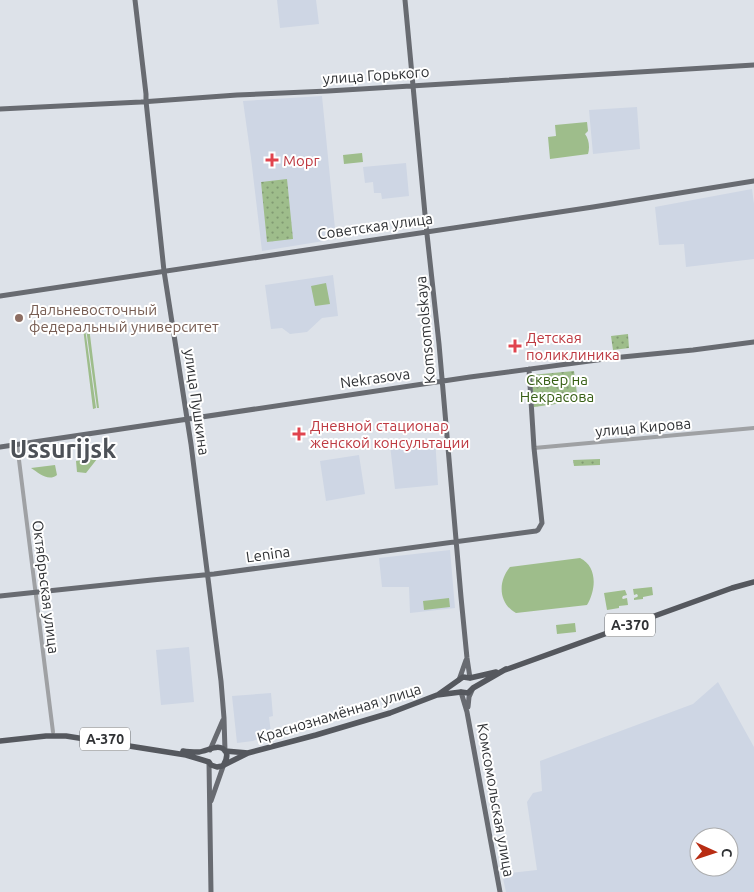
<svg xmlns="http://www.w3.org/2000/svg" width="754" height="892" font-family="Ubuntu,sans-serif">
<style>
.built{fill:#ced6e4;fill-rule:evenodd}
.grass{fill:#9ebd8b}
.park{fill:url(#park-dots)}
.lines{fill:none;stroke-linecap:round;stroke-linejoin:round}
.minor{stroke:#9fa1a4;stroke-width:4}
.major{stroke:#686b71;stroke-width:5}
.highway{stroke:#55585e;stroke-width:5.5}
.health-dot{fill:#e0444e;stroke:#fff;stroke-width:2}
.education-dot{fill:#8d6e63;stroke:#fff;stroke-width:2}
.labels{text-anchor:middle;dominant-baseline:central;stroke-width:4;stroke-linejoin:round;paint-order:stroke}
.shield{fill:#fff;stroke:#6d6f71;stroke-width:1}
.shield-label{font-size:14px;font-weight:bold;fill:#2f3134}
.street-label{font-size:15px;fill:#2f3134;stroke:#fff}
.health-label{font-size:15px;fill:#be3a42;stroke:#fff;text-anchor:start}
.education-label{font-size:15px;fill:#785e54;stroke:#fff;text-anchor:start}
.park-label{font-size:15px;fill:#375f15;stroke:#fff}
.town-label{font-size:25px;font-weight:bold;fill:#4d5157;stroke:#fff}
</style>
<defs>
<pattern id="park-dots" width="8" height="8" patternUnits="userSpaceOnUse" patternTransform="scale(1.25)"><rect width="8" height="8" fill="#9ebd8b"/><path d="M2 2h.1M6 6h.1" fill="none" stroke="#819a72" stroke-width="1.8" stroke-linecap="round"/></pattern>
</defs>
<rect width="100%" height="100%" fill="#dde2e9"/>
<path class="built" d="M277 0H316L319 24 280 28Z
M322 96 336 239 262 251 251 158 243 101Z
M637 107 640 149 593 154 589 110Z
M406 163 409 196 382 199 381 193H374L373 182 365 183 363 167Z
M752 189 754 204V259L686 267 684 244 659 245 655 207Z
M333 275 338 316 322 318 307 332 290 334 282 328 271 329 265 285Z
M435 438 438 485 395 489 390 445Z
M359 455 365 494 326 501 320 461Z
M450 550 455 608 410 613 409 587H382L379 558Z
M189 647 194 702 161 705 156 650Z
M718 682 754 747V892H506L502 874 537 870 527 802 533 793 542 791 540 761 693 704ZM699 837H729V867H699Z
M271 693 273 716 269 717 271 733 253 741 237 743 232 696Z"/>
<path class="grass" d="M587 122 588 131 585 134C589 139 590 148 588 154L550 159 548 137 556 136 555 125Z
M362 153 363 162 344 164 343 155Z
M326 283 330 304 315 306 311 286Z
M89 327 99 408H97L86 328Z
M83 328H85L96 408 93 409Z
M97 458V459L86 473 77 472 76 461Z
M55 465 57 475C48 482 39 473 31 468Z
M580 558C598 567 596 590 587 605L516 613C498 603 498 581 510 567Z
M652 587 653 595 643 597V599L634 600V598L637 597 638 596 637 594 634 595 633 589Z
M625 590 627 595 623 596 622 598 623 599 627 598 628 605 619 606V608L607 610 604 593Z
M449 598 450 607 424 610 423 601Z
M575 623 576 632 557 634 556 625Z"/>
<path class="park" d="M287 179 293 239 267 242 261 182Z
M628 334 629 348 613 350 611 336Z
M574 371 578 401 534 407 531 375Z
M600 459V465L574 466 573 460Z"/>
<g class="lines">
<path class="minor" d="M17 444 53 732
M534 448 754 428"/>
<path class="major" d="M135 0 146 94V101L164 271 191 444 221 681 224 718 225 751
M405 0 426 225 439 344 461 597 467 658 470 678
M0 109 141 102 237 95 328 91 754 65
M0 296 593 207 754 181
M0 447 470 377 612 358 693 350 754 342
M0 596 152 580 214 574 536 531 538 530 542 523 534 448 529 369
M459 680 466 660
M461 692 467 712 500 892
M468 707 469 697 473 688
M210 750 223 720
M209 762 211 892
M211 801 224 764"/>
<path class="highway" d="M505 670 732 588 754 582
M439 694 463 677 470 678 496 672
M0 741 46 736H66L186 755 209 762 211 765 217 767 222 766 248 753 316 735 390 713 437 695 461 692 468 693 473 688 506 669
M183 751C188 752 194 752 199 752 208 751 220 742 226 752 228 756 226 760 224 764
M225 751 248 753"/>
</g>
<g class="health-dot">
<path d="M269.5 152.5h5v5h5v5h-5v5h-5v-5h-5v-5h5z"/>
<path d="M512.5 338.5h5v5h5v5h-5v5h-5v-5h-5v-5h5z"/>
<path d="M296.5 426.5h5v5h5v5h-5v5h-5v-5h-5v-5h5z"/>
</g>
<circle class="education-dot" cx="19" cy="318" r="5"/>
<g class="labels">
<g class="shield">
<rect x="605" y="613.5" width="50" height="23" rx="4"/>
<rect x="80" y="727.5" width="50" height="23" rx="4"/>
</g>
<g class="shield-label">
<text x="630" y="625">А-370</text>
<text x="105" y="739">А-370</text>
</g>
<g class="street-label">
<text transform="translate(376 75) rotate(-4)">улица Горького</text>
<text transform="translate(375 226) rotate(-8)">Советская улица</text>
<text transform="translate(425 330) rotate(-95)">Komsomolskaya</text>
<text transform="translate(375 378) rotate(-8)">Nekrasova</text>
<text transform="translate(197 402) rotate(82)">улица Пушкина</text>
<text transform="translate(643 427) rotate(-5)">улица Кирова</text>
<text transform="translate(268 554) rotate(-8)">Lenina</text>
<text transform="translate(46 587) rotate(83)">Октябрьская улица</text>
<text transform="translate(339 713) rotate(-17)">Краснознамённая улица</text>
<text transform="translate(496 800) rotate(80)">Комсомольская улица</text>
</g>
<g class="health-label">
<text x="283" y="160">Морг</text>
<text x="526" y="337">Детская<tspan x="526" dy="17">поликлиника</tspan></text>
<text x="310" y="425">Дневной стационар<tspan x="310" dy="17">женской консультации</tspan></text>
</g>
<g class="education-label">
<text x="29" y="309">Дальневосточный<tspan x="29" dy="17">федеральный университет</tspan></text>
</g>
<g class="park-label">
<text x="557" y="379">Сквер на<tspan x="557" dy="17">Некрасова</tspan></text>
</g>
<g class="town-label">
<text x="63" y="449">Ussurijsk</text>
</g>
</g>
<g transform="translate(714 852) rotate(93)"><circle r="24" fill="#ffffff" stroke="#acadae"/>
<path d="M0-4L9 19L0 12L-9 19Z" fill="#b82c13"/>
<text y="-8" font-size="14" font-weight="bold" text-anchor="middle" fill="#2f3134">С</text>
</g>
</svg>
